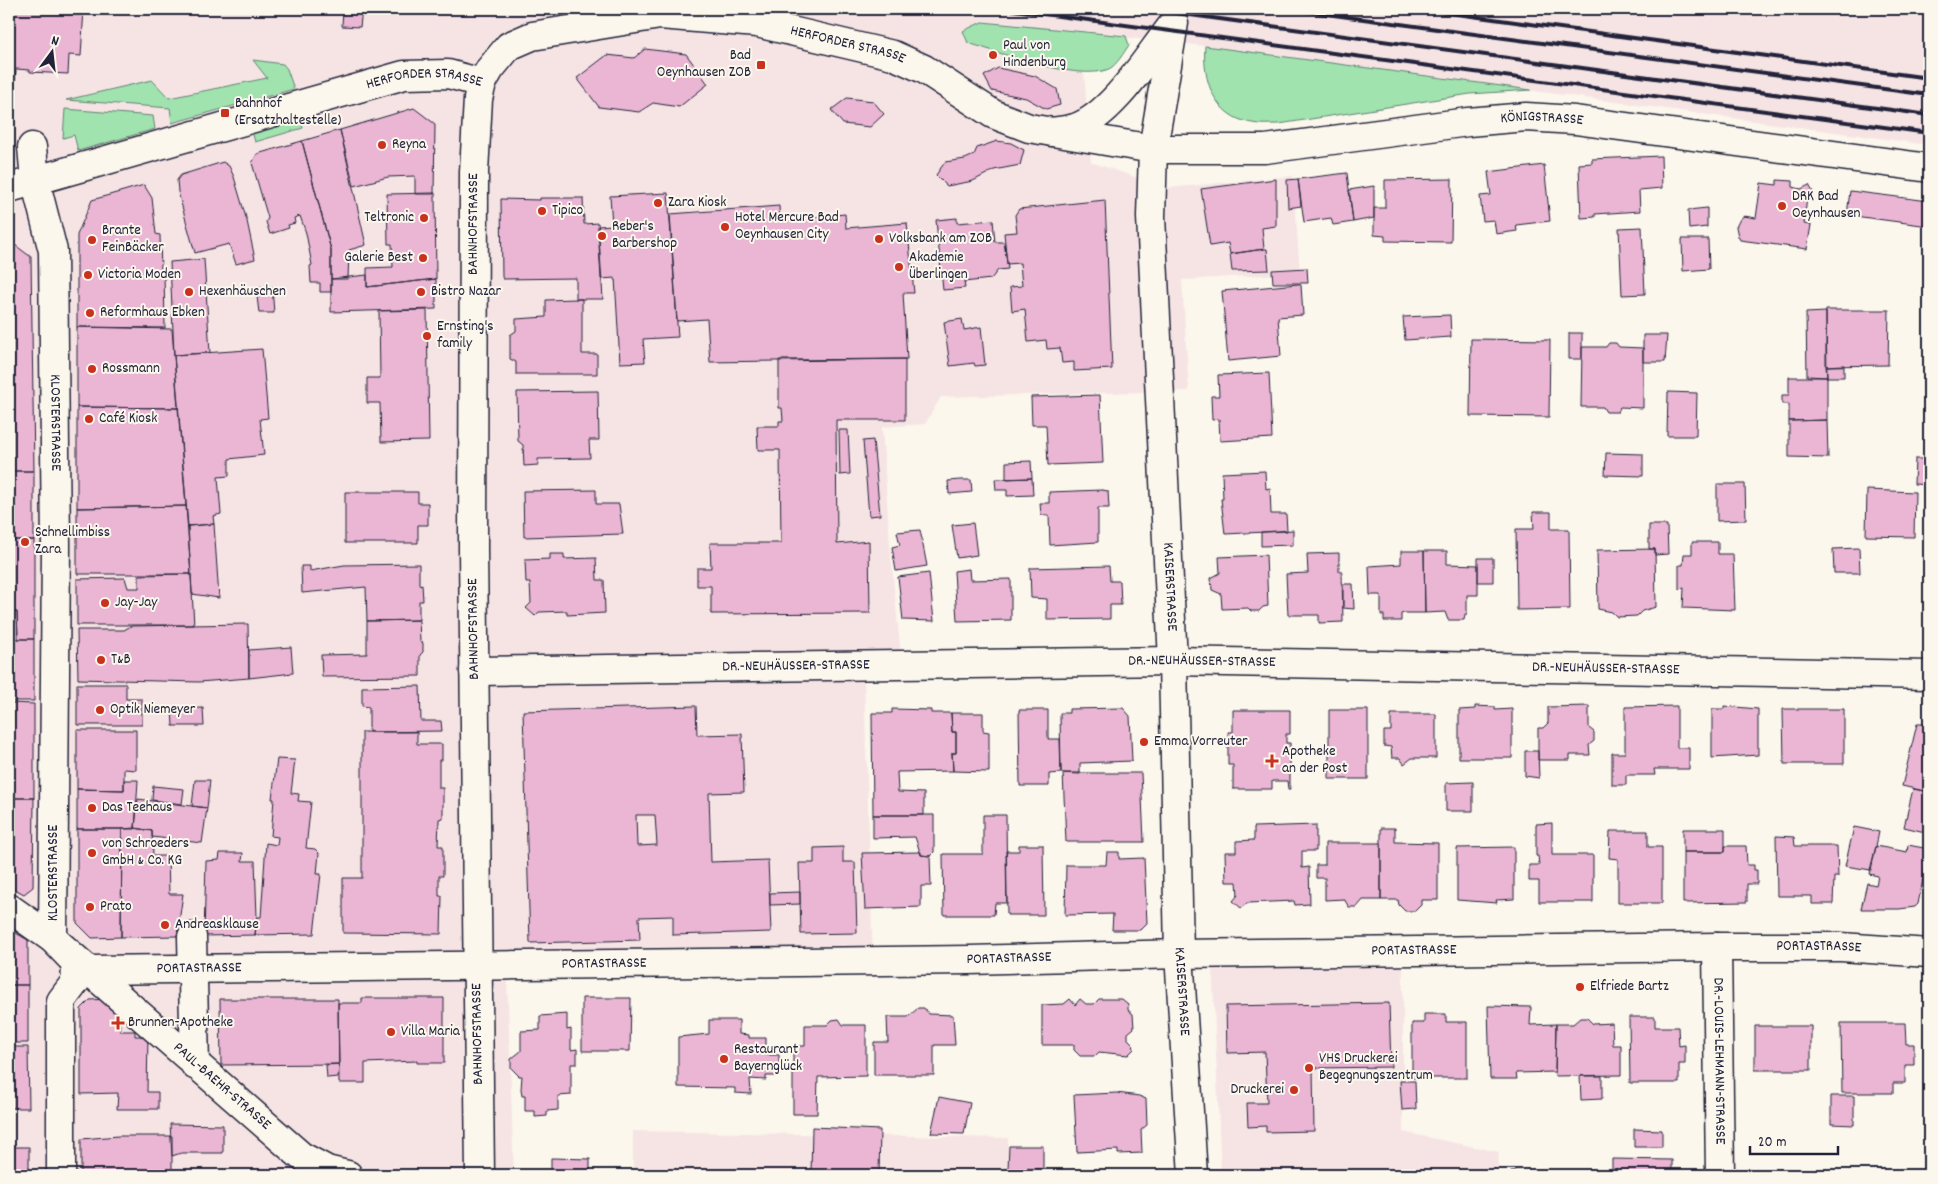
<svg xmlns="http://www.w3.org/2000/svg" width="1938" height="1184" font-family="Dekko,sans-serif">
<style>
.built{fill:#f6e4e4}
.green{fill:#a0e3ae;stroke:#618274}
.building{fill:#eab6d3;stroke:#22223b;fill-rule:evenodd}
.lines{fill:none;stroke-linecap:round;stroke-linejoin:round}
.minor-casing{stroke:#22223b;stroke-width:31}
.minor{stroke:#fbf7ec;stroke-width:28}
.rail{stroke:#22223b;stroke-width:4}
.poi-dot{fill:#c8321e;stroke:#fbf7ec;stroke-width:2}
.labels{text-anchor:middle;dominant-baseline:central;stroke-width:4;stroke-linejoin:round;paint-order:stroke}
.street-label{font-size:15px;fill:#22223b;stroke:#fbf7ec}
.poi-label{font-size:15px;fill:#22223b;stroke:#fbf7ec;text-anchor:start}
</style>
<rect width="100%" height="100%" fill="#fbf7ec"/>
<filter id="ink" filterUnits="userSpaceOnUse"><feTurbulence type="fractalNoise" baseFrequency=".02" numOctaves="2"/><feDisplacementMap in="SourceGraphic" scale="10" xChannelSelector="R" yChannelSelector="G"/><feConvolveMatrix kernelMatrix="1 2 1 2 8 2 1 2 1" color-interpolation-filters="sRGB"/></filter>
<g filter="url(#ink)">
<path class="built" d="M9 9H1929V145L1205 46 982 22 1082 47 1091 162 1167 188 1293 176 1300 273 1182 280 1189 391 941 397 925 424 882 427 890 545 903 677 864 679 873 964 507 974 514 1175H9Z
M1403 958V1132L1499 1152 1498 1175H1221L1212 959Z
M633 1131 1008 1138 1009 1175H633Z"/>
<path class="green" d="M982 22 1126 36 1129 45C1124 52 1117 65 1109 69 1077 82 1002 53 968 43L963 31Z
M1205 46 1531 90 1470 94 1279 124C1270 124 1260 125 1252 123 1214 117 1202 79 1205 46Z
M253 60 283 64 287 69 294 89 172 123 170 108 66 100 152 80 169 98 267 78Z
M65 109 153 116 155 129 78 151 74 135 63 138Z
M300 117 303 128 255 142 252 131Z"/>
<path class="building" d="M9 9H84L81 56 69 55 68 74 30 72V70L16 69 15 82 9 81Z
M343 9H362L360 27 342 26Z
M645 49 686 54 708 84 679 107 653 103 639 112 599 107 577 78 607 55 634 58Z
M998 68 1035 76 1057 89 1060 105 1046 109 1026 98 992 91 984 76Z
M847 98 873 101 884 114 870 127 843 124 831 110Z
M414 108 435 124 434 194H415V176L388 177 354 186 340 130Z
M340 130 366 245 349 250 348 279H331V250L302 141Z
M302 141 331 250V292H320V283H311L310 266 312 265 306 233 300 216 294 218 295 223 288 225 289 228 270 234 266 222 268 218 252 163 257 154Z
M997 141 1011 143 1024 150 1020 165 994 170 973 181 947 186 936 175 945 162 965 159 974 155 977 148Z
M1661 156 1662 188 1639 190 1640 211 1595 214V217L1581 218 1579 164 1592 163V159Z
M223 162 229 166 234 177 247 221 255 259 236 264 229 244 195 253 178 192 177 180 181 175Z
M1544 165 1550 221 1516 225 1517 231 1496 234 1494 220 1483 221 1480 196 1491 195 1488 172Z
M1347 173 1353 222 1333 225 1331 218 1304 222 1298 179Z
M1276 179V226L1262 228 1264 249 1230 254 1228 243 1210 246 1201 189Z
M1298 179 1301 206 1288 208 1287 180Z
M1452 179 1451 242 1385 241V236L1374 235V208H1385V180Z
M1777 180 1793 181V187L1801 189 1809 185 1813 192 1807 197 1804 224 1811 225 1807 249 1740 240 1738 236 1736 227 1740 219 1744 216 1756 218 1761 183 1777 185Z
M144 185 152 198 156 234 160 235 161 272H164L165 328 77 327V235L92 200Z
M1374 186V218L1353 222 1349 190Z
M1850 191 1929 201V226L1847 215Z
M435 193 436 279 367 287V268L393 267 392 244H388L387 194Z
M668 193 678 337 643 339 645 362 620 363 615 278 601 279 598 226 612 225 610 196Z
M540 198H583L584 224 598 223 603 299H576V278L503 279 502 277 501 199 540 200Z
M1105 200 1112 369 1074 371V362L1062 363 1060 348 1047 349 1046 340 1028 342 1025 309 1012 311 1010 287 1022 286 1020 263 1007 264 1004 233 1017 232 1015 215 1019 209Z
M779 206 780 220 845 214 846 228 907 223 914 293H903L907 359 710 362 707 319 677 321 670 214Z
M1707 208V227L1689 229 1688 210Z
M957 218V223L993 220 995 242H1004L1008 269 998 270 991 279 964 282 965 288 943 290 936 220Z
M1642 227 1645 294 1622 295 1619 228Z
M1682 239H1708L1709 269 1683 271Z
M15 245 31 257 34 471H9V247Z
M1264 249H1267L1269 270 1232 271 1230 254Z
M204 259 210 353 174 355 170 262Z
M1307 268 1308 283H1273L1272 270Z
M367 275V287L436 279V309L331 312V279Z
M1298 284 1301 285 1303 315 1278 317 1281 356 1228 361 1222 291Z
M272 287 274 313H259L256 288Z
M576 299H582V354H597V374H516V362L510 359V335L516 331V319L546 317V300Z
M427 310 429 441 381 442 380 403H367V378H380L379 311Z
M1826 310H1889L1888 365 1826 366Z
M1826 312 1827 377 1807 376 1806 313Z
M1450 315 1451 337 1405 340 1403 317Z
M962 319 964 330 981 327 985 365 975 366 974 363 950 366 944 322Z
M77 327 172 329 178 408 77 407Z
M1569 333H1582V359H1569Z
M1643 335H1667L1665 362H1643Z
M1471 339 1550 340 1549 417 1470 416Z
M1609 343H1616L1619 347 1643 348V408L1620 407 1618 412H1606L1603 407H1581L1582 347H1606Z
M262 349 268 418 260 419 264 455 229 459V476L218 477 221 514 213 516 214 524 188 526 174 355Z
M905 359V420H836L837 544 869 541 870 613 711 614V586H697V568H711L710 543H781L780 450H758L757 426H779V421H783L782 408H779V360Z
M1844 365V377H1827L1826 366Z
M1269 373 1272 438 1220 441 1219 419 1212 420 1211 396H1219L1218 375Z
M1789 377H1827V420L1789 421V404H1782V395H1789Z
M598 391 599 440H589L590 458 538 459V465L524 466 523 445 518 441 517 392Z
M1668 392 1697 393 1696 436H1667Z
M1100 395 1103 463 1048 465 1046 425H1032L1031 397Z
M77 407 178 408 186 506 77 508Z
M1827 420 1828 458 1789 457V421Z
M839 430H848L850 474 840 475Z
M873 440 880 515 869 516 863 441Z
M1606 453 1643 454V476L1605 475Z
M1915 459H1929V485L1914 484Z
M1031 461 1032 478 1006 479V462Z
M9 471H34V540H9Z
M1265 471 1266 489 1270 488 1271 514H1286L1287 531 1225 534 1221 499H1223L1222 473Z
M1032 478 1033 495 1007 496V490H996L995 479Z
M960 480H971L972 492 949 494 948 481Z
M1717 484H1745L1746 520 1717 521Z
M596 490V504H619L623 534 524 537 523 491Z
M1102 490 1108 491 1109 508H1098V542L1050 545 1049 515H1041L1040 503H1049V492Z
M1867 490 1915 492 1914 537 1866 536Z
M345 492H418V503H428V525H418V543H345Z
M186 506 191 574H77V508Z
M1533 512H1551V529H1569L1570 609 1517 610 1516 529H1534Z
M973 523 977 555 957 558 952 525Z
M214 524 219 598 192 594 188 526Z
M1649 525H1667L1668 554 1655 555V549H1649Z
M920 530 927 566 896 571 892 547 900 545 897 532Z
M1293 530V545L1261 546V532Z
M9 540H34V639H18L17 612H9Z
M1692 542H1718V554H1733L1735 610 1683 608 1684 588 1679 589V565H1683L1684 554H1692Z
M1859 548 1860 573H1834L1833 549Z
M1655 549 1656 607 1642 611 1637 616 1617 617 1612 612 1598 609 1597 550Z
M1401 551H1424L1425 613H1404L1401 614V621H1384V615H1381V595H1370L1369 566 1401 564Z
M1424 551H1447V564L1478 565V595H1467V614H1465L1464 620H1448L1445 612 1425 613Z
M1339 553V572H1342L1343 622 1319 623V615H1288L1286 574 1308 573 1307 554Z
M550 554H564V559L596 558 597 580H604L605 613 567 615V611L539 612 535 616 526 608 531 603 530 583H526L525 560 550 559Z
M1266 555 1268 606 1263 607 1259 611H1251L1248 608 1222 609 1221 594 1212 590 1211 578 1220 573 1219 557Z
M1478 558H1493V582H1478Z
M419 564V585L422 584 423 601H419V620L367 621 366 587 302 593 301 566H310V571L344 565Z
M1109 566 1110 581H1120L1121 605H1110V619L1047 620V599L1031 598 1030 568Z
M969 569 970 580 1011 579V620L957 621 954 571Z
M929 573 934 621 903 620 898 577Z
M191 574 194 625H77V579L125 578 128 588H139V575Z
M1343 584H1353L1354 609 1343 608Z
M9 612H17L18 639H34V701H9Z
M419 620 420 641 423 643V652L420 655V676L322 677 321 655 367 654V621Z
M248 624 249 678 199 682 78 679 77 630H124L131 626Z
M291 647 293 673 249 678V650Z
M77 684H126V699H142V725H77Z
M420 686 421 721H441L442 731 369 732V707L362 706V687Z
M9 703 34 704V798H9Z
M696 706 697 735 742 734 744 792 709 793 711 862 768 860 771 932 673 935V916L639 917 640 940 530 943 523 711ZM636 815H655L657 845 637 846Z
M1475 706 1495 707V710L1512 709V758H1459V710L1475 709Z
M1589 706V728L1594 732V741L1589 745 1590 755H1570V760H1538V728H1543L1548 723V707Z
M1677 706V748H1689V769H1654L1655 775H1626V785H1612V753H1625V707Z
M1724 706 1758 709V755L1712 758V709H1724Z
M203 708 204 726H173L172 709Z
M1123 708 1130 716 1132 761 1080 763V774L1061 773 1060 713H1069V709Z
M892 709 931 710V713H951L952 732H956V753H952L953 771 897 772 898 792 924 793V815H873L872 713H892Z
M1783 709H1844V764H1784Z
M1019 710H1048V739H1060L1061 773 1049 774V786H1020Z
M1233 710H1290V734H1286V743H1290V789H1288L1287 781H1272V789H1233V765H1228V732H1233Z
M1329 710H1368V779H1329Z
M951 713H983V731L989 732V772L953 771 952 753H956V732H952Z
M1391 714H1436V758H1412L1404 764 1400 758H1392L1391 747 1384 746V731H1391Z
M1917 724H1929V792L1902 786Z
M77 730H136V770L124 769V790L77 789Z
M362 732H417V744H442V760H439V788H443V818L439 819 438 846H443V876H439V896H442L441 934 343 933V878H362Z
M1525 751H1538L1539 778 1525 776Z
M277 759 295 760 291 793 299 794 298 801 311 802 306 848 315 849 319 853 317 874H321L314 934 255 935 257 917H261L266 843 277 845 278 837 271 836 274 799H272Z
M1063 773H1141L1144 842H1066Z
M124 780H138L135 829H77V789L124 790Z
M195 780H210L207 808 192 806Z
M1473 782V811H1446V783Z
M153 786 184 789 182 804 152 800Z
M1913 789 1929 792V833L1904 827Z
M9 798H34L33 887 24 894 9 886Z
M138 799 207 808 202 843 152 837V831L135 828Z
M873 815H934V852L930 856 921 855 915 837 873 838Z
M983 815H1006L1007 903H995L994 915H944L943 854H983Z
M1552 823V855H1593V902H1539V881H1529V865H1539L1538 856H1536V824Z
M1316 825V851H1302V868L1309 867 1310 904 1295 905 1294 901 1247 903 1241 908 1233 901 1238 895 1237 882H1226L1225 852H1236V841L1254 840V827Z
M1854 827 1879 832 1871 870 1845 866Z
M135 828 152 831 153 856H168L169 894H183L177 936 121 937 122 829Z
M1381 828H1395V842L1438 843V900H1421V905L1415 911H1405L1399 905 1398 900H1381Z
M77 829H122L121 937 92 938 77 923Z
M1683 829H1725V852H1683Z
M1610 831H1648V847H1662V903H1618V859L1609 858Z
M1776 836 1794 837 1795 846H1837L1838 877H1834L1833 904H1812V896H1777Z
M1325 843H1381V900H1363L1357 907H1349L1344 899 1325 900V878H1316V865H1325Z
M1019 845H1043L1044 915H1007L1006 851H1019Z
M1908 845 1929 849 1918 904 1915 907 1899 909H1861L1867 883 1876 885 1878 876 1869 874 1876 846 1907 852Z
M1725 846H1746L1747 865H1754V870H1757V884H1747V902L1683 903V852H1725Z
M843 847V862H855L857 933 801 934 799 863H814V848Z
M1514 847V899L1496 900 1497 903 1457 900V848Z
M921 852V855L930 856 931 886H921V907L865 909 862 853Z
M1107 852H1119V859L1144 858 1147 923 1140 930H1112L1113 914 1065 915 1066 865H1106Z
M220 853H243L242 861H255L257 917 255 935 204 936 206 861 219 860Z
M800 892V904L770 905V893Z
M9 929 28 940V985H9Z
M9 985H28V1043H9Z
M362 998H444V1063H417V1061L365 1063V1083H339L338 1003H362Z
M582 998H631L630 1051H582Z
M108 999 120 1009V1031H135V1036H148L147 1092H158V1109H117L118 1093 81 1094V1009L90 1000Z
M220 999H338L339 1064 221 1065Z
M1070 999 1075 1005 1080 999 1086 1004H1094L1099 999H1122L1128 1004V1010L1133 1014 1134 1028 1128 1033V1039L1133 1044 1134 1049 1128 1055 1099 1052 1095 1056H1080L1074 1050V1045H1042V1005L1064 1004Z
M1389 1003 1391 1067 1313 1068 1314 1131 1266 1132V1126L1248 1127 1247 1103H1267L1265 1052 1227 1053 1226 1006Z
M1488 1006 1531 1007 1530 1025 1556 1024 1555 1072 1516 1073 1517 1079H1490Z
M918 1008H924L929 1014 953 1015 955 1045H934V1075H874V1042H888L887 1017H908Z
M567 1014V1030L571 1029V1050L577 1049V1064H571V1095L558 1096V1110L547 1111V1116L535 1117V1111H525V1096H522L521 1089 522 1076H519L511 1068V1059L521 1051V1031L540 1030V1016Z
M1424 1014H1446V1022H1467V1078H1412V1023H1424Z
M1629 1017H1655V1027H1678L1679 1046 1685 1045V1064H1679V1083H1630Z
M1580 1018H1587L1593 1024 1612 1023 1613 1045H1621V1075L1555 1076 1556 1024H1573Z
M839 1019 843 1025H866V1076L818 1077 817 1114H793V1046H805V1025H827L832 1020Z
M709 1020H739V1034L749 1035V1038H766V1055H779V1076H766V1080L750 1079 751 1094 735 1093V1088L678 1087V1037L709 1034Z
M1841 1023H1905L1906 1044H1914V1065H1905V1083H1893V1093H1842Z
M1755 1026H1811V1070H1755Z
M9 1047H28L29 1108H9Z
M339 1064 338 1077 327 1078 326 1065Z
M1580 1076H1602V1099L1581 1100Z
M1400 1081H1415L1416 1109 1402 1110Z
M1117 1093 1139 1096 1146 1099 1147 1125 1141 1130 1142 1153 1118 1154V1150L1077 1152 1074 1095Z
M1831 1096H1854V1125L1831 1124Z
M939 1097 970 1103 964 1134 931 1133Z
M170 1124 223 1125V1153H181L172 1156Z
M812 1127 880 1130 879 1175H811Z
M1634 1129 1662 1130V1147H1634Z
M119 1136H172V1175H81V1139Z
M1009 1146H1043V1169H1008Z
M9 1147H29V1175H9Z
M551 1158 590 1159V1175H551Z
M1612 1159 1672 1160V1175H1612Z
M1929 1171V1175H1917L1916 1172Z
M1511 1172H1531V1175H1511Z
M1807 1173V1175H1742V1174Z"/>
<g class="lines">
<defs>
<g id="minor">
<path id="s1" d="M1174 23 1153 149 1151 217 1173 661 1179 954 1193 1175"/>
<path d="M1052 132C1059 131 1068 130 1075 128 1112 115 1147 58 1171 27"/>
<path id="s2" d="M32 147 35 180 53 251 56 546 53 939 75 962 76 981 61 1001V1175"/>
<path id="s3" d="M9 188 404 75 448 74 482 83"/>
<path id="s4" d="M474 671 1173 661 1929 675"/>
<path id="s5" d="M9 908 53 939 301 1156 327 1170 348 1175"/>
<path d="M192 937 195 1065"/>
<path id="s6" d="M1717 947 1720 1175"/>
<path id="s7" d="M89 970 970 960 1179 954 1717 947H1841L1929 953"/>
<path id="s8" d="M480 1175 473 549 474 172 478 99 482 83 490 69 509 46 532 36 660 15 757 23 893 55 924 69 993 114 1029 128 1153 149H1265L1468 122 1526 117 1575 120 1929 168"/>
</g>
</defs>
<use href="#minor" class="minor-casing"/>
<use href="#minor" class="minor"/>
<path class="rail" d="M1006 9 1929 133
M1146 9 1929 115
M1289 9 1929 95
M1420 9 1929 78"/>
</g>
</g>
<g class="poi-dot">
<circle cx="993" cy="55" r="5"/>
<rect x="756" y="60" width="10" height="10" rx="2.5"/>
<rect x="220" y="108" width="10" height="10" rx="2.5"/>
<circle cx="382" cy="145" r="5"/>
<circle cx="658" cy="203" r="5"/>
<circle cx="1782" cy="206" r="5"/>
<circle cx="542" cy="211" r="5"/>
<circle cx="424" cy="218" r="5"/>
<circle cx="725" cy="227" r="5"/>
<circle cx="602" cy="236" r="5"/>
<circle cx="879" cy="239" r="5"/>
<circle cx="92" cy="240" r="5"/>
<circle cx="423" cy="258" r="5"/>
<circle cx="899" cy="267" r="5"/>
<circle cx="88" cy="275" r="5"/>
<circle cx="189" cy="292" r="5"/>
<circle cx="421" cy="292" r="5"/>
<circle cx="90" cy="313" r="5"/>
<circle cx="427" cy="336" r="5"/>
<circle cx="92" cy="369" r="5"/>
<circle cx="89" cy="419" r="5"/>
<circle cx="25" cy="542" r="5"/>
<circle cx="105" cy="603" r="5"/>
<circle cx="101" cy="660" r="5"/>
<circle cx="100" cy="710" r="5"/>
<circle cx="1144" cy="742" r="5"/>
<path d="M1269.5 753.5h5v5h5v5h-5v5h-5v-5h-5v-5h5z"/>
<circle cx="92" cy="808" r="5"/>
<circle cx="92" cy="853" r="5"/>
<circle cx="90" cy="907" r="5"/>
<circle cx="165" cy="925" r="5"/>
<circle cx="1580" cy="987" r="5"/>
<path d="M115.5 1015.5h5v5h5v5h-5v5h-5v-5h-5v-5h5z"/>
<circle cx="391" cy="1032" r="5"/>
<circle cx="724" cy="1059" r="5"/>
<circle cx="1309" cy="1068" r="5"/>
<circle cx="1294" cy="1090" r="5"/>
</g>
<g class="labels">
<g class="street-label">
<text stroke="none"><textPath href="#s8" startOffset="1484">HERFORDER STRASSE</textPath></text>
<text stroke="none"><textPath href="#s3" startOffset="431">HERFORDER STRASSE</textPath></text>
<text stroke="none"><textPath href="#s8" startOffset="2202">KÖNIGSTRASSE</textPath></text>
<text stroke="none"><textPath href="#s8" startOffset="951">BAHNHOFSTRASSE</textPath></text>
<text stroke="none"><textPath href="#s2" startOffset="278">KLOSTERSTRASSE</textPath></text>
<text stroke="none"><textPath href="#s1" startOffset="566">KAISERSTRASSE</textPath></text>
<text transform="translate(474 629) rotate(-91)">BAHNHOFSTRASSE</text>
<text stroke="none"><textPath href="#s4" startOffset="728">DR.-NEUHÄUSSER-STRASSE</textPath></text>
<text stroke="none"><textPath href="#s4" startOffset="322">DR.-NEUHÄUSSER-STRASSE</textPath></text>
<text stroke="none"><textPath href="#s4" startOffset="1132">DR.-NEUHÄUSSER-STRASSE</textPath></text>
<text transform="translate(54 873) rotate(-90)">KLOSTERSTRASSE</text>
<text stroke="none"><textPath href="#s7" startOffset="1730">PORTASTRASSE</textPath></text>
<text stroke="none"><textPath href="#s7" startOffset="1325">PORTASTRASSE</textPath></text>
<text stroke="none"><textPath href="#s7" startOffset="920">PORTASTRASSE</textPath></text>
<text stroke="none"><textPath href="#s7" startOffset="515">PORTASTRASSE</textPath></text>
<text stroke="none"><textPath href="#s7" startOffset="110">PORTASTRASSE</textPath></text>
<text stroke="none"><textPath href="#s1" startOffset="971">KAISERSTRASSE</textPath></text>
<text transform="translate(478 1034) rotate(-91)">BAHNHOFSTRASSE</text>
<text stroke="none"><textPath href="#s6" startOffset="114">DR.-LOUIS-LEHMANN-STRASSE</textPath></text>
<text stroke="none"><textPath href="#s5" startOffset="278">PAUL-BAEHR-STRASSE</textPath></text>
</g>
<g class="poi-label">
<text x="1003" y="46">Paul von<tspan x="1003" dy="17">Hindenburg</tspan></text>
<text x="751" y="56" text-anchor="end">Bad<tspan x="751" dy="17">Oeynhausen ZOB</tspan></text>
<text x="235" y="104">Bahnhof<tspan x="235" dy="17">(Ersatzhaltestelle)</tspan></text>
<text x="392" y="145">Reyna</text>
<text x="1792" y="197">DRK Bad<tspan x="1792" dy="17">Oeynhausen</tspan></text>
<text x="668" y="203">Zara Kiosk</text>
<text x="552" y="211">Tipico</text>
<text x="414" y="218" text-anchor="end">Teltronic</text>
<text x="735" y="218">Hotel Mercure Bad<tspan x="735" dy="17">Oeynhausen City</tspan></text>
<text x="612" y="227">Reber's<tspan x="612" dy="17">Barbershop</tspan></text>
<text x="102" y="231">Brante<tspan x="102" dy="17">FeinBäcker</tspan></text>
<text x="889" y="239">Volksbank am ZOB</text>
<text x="413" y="258" text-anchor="end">Galerie Best</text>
<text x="909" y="258">Akademie<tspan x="909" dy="17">Überlingen</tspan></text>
<text x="98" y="275">Victoria Moden</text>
<text x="199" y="292">Hexenhäuschen</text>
<text x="431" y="292">Bistro Nazar</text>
<text x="100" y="313">Reformhaus Ebken</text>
<text x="437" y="327">Ernsting's<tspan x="437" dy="17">family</tspan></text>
<text x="102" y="369">Rossmann</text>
<text x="99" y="419">Café Kiosk</text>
<text x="35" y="533">Schnellimbiss<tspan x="35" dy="17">Zara</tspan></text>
<text x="115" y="603">Jay-Jay</text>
<text x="111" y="660">T&amp;B</text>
<text x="110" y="710">Optik Niemeyer</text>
<text x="1154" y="742">Emma Vorreuter</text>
<text x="1282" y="752">Apotheke<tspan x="1282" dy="17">an der Post</tspan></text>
<text x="102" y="808">Das Teehaus</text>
<text x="102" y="844">von Schroeders<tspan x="102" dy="17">GmbH &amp; Co. KG</tspan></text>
<text x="100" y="907">Prato</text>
<text x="175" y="925">Andreasklause</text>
<text x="1590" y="987">Elfriede Bartz</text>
<text x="128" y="1023">Brunnen-Apotheke</text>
<text x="401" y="1032">Villa Maria</text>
<text x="734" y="1050">Restaurant<tspan x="734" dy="17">Bayernglück</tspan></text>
<text x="1319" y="1059">VHS Druckerei<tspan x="1319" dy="17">Begegnungszentrum</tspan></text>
<text x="1284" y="1090" text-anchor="end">Druckerei</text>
</g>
</g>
<rect width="1938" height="1184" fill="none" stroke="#fbf7ec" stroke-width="30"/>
<rect x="15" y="15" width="1908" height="1154" fill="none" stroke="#22223b" stroke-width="2" filter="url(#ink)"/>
<g transform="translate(52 52) rotate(15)" stroke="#fbf7ec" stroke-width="4" paint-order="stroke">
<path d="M0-4L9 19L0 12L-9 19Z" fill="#22223b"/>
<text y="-8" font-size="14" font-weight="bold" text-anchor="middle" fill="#22223b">N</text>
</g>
<path d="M1750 1146v8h88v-8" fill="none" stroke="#22223b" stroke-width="2.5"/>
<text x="1758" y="1146" font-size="15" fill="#22223b" stroke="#fbf7ec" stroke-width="4" paint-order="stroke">20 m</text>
</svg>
